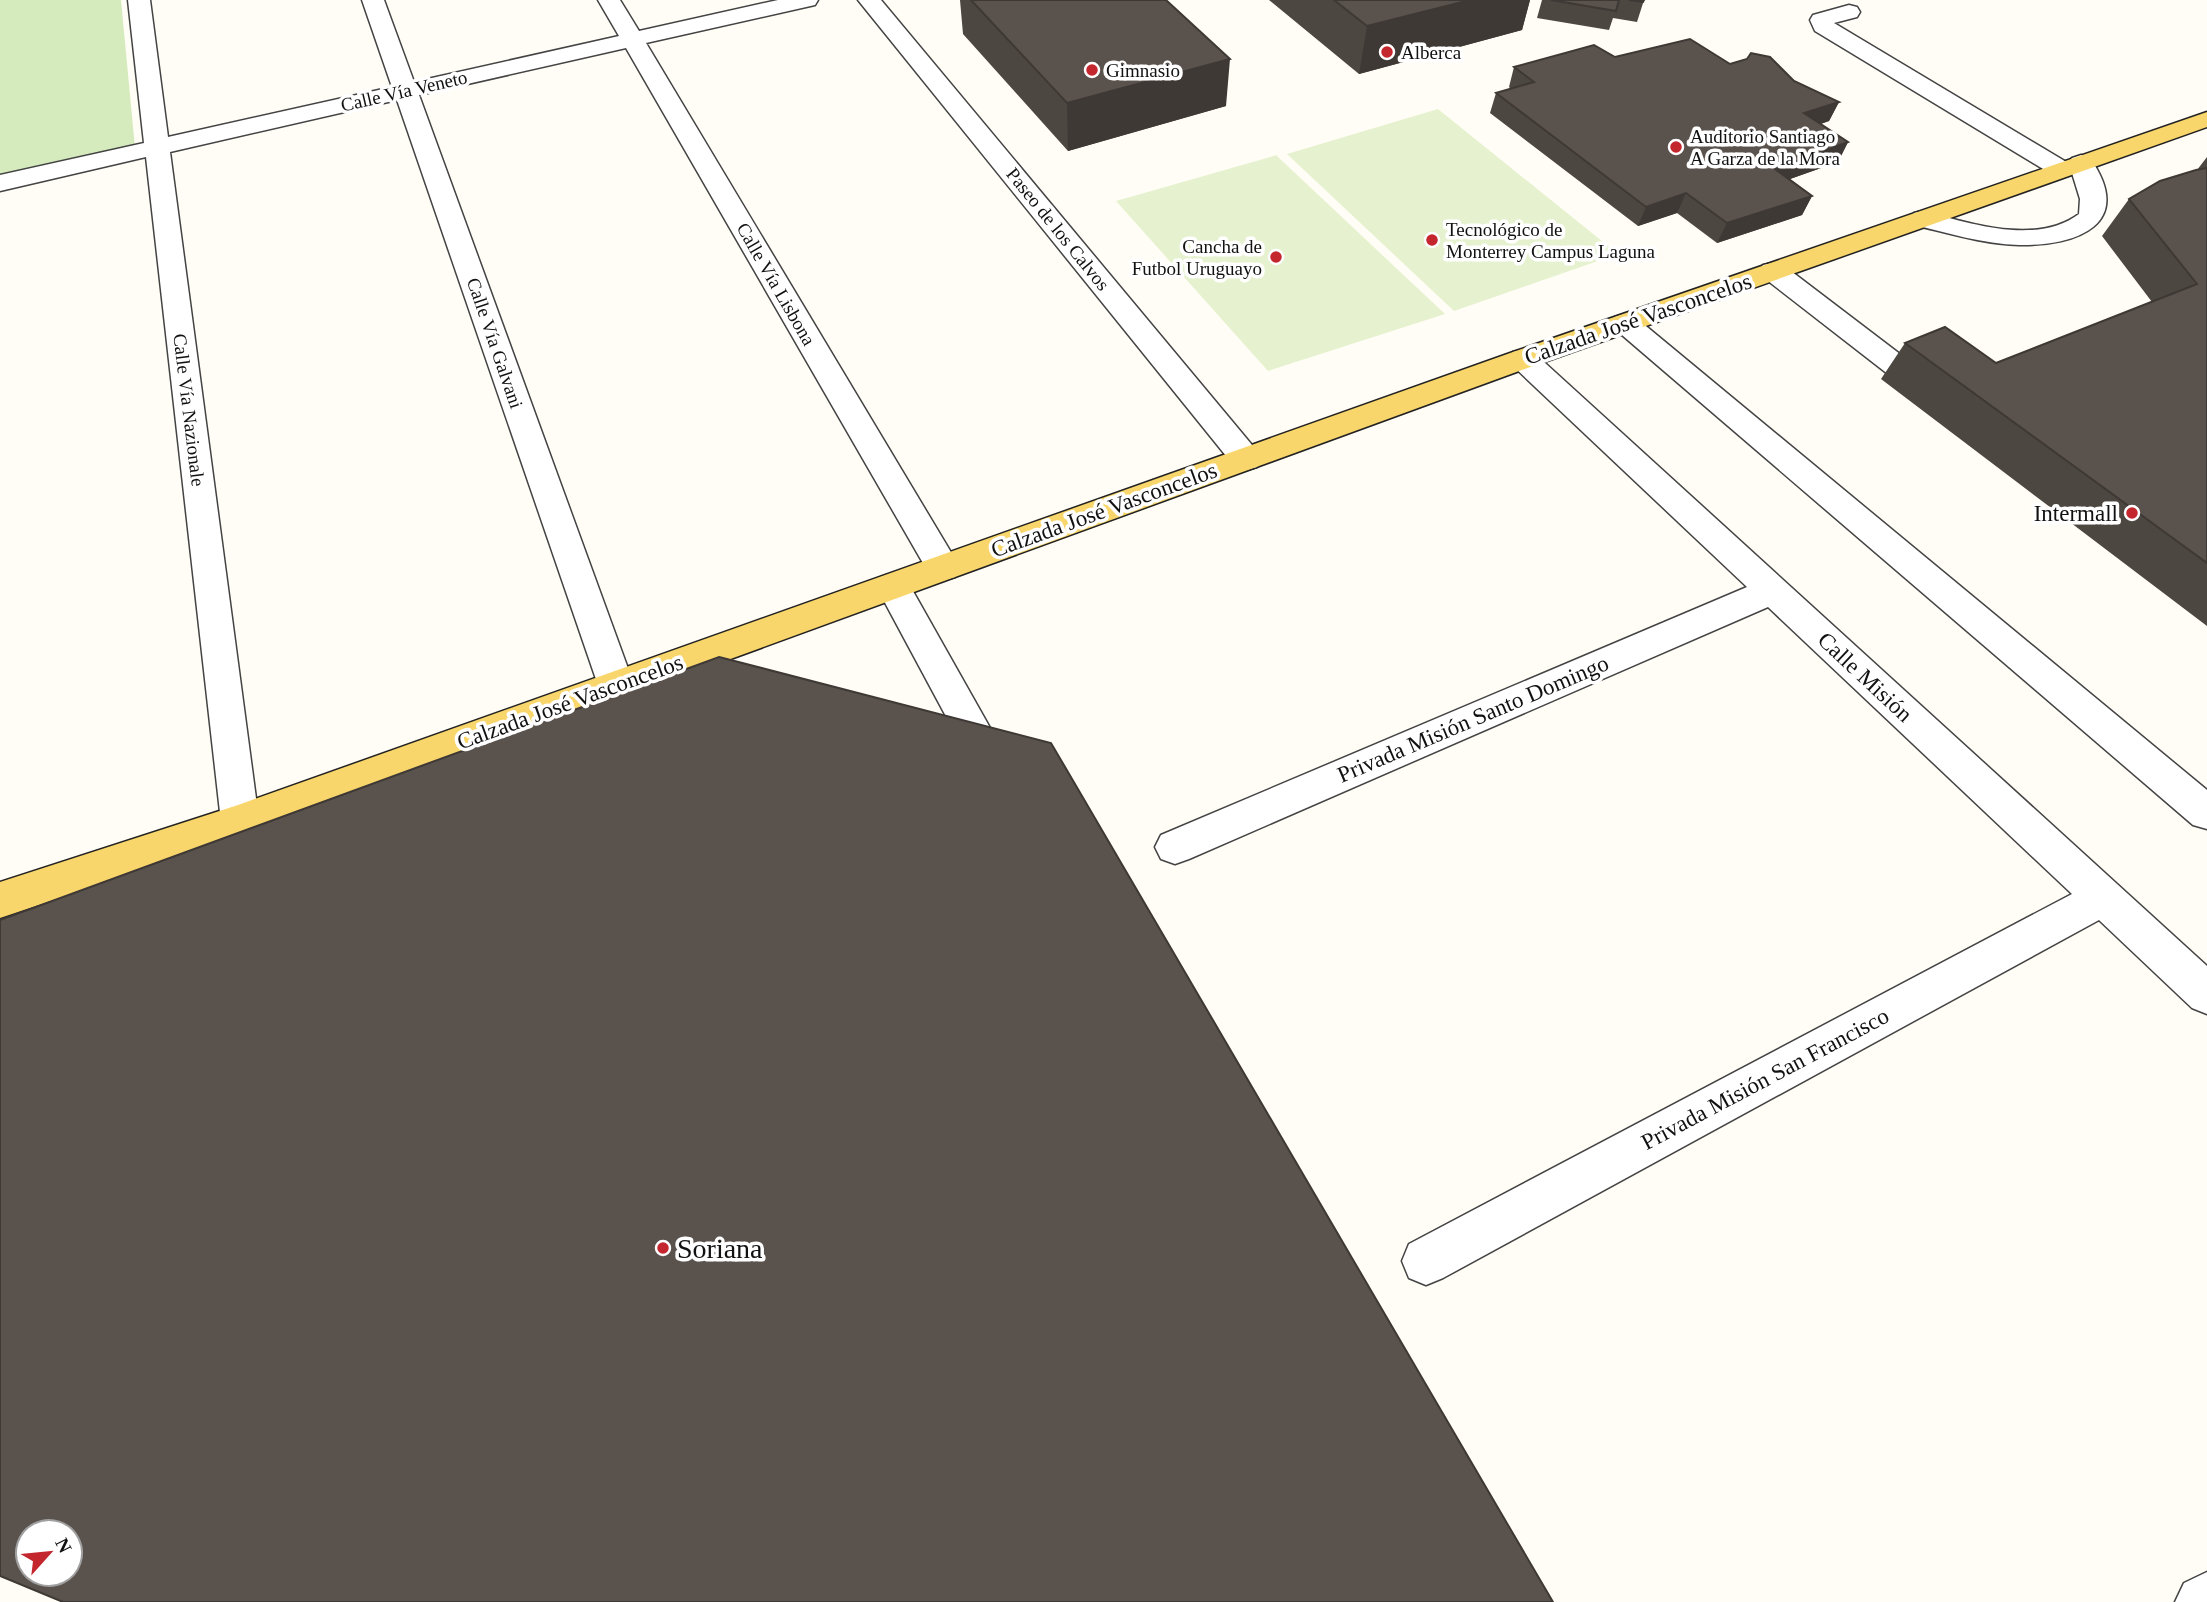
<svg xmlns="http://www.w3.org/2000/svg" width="2207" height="1602" font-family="'Times New Roman',serif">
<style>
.green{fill:#d5ebbd}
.pitch{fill:#e6f2cf}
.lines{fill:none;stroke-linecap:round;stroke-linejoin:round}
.minor-casing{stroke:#444;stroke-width:3}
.major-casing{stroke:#222;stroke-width:3}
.minor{fill:#fff;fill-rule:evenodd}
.major{fill:#f9d66b;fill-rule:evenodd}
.wall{fill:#4d4742}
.shaded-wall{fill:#3f3936}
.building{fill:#5a524d;stroke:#3f3936;stroke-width:2;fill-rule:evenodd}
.poi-dot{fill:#c4262e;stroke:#fff;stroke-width:2.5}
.labels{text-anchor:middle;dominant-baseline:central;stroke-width:7;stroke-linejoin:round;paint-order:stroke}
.far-poi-label{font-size:19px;fill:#111;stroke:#fff;text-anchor:start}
.far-street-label{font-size:19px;fill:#111;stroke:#fff}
.street-label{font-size:23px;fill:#111;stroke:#fff}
.poi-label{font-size:23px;fill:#111;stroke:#fff;text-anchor:end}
.near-poi-label{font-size:28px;fill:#111;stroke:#fff;text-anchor:start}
</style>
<rect width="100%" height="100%" fill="#fffdf5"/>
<path class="green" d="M0 0H121L135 148 0 177Z"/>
<path class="pitch" d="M1438 109 1618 254 1454 311 1287 154Z
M1277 155V156L1445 314 1268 371 1116 201Z"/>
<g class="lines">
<defs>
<path id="minor" d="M128 0H150L168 137 392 87 362 0H384L414 82 619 36 598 0H620L639 31 778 0H818L815 5 646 43 955 559 960 568 955 577 943 580 931 577 626 48 419 95 634 685 629 695 616 699 603 695 598 685 397 100 170 152 259 821 254 833 240 837 226 833 221 821 146 157 0 191V175L144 143Z
M858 0H881L1257 451 1262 459 1257 467 1246 470 1235 467Z
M1849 5 1857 7 1860 12 1857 17 1834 23 2068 163 2072 158 2081 155 2090 158C2136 224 2077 246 2019 245 1983 244 1948 233 1914 225L1910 219 1914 213 1923 211C1970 223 2036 246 2079 214L2080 199 2072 173 2062 178 2053 175 1815 31 1810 20 1813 15Z
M1773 263 1783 265 1913 364 1918 371 1913 378 1903 381 1893 378 1763 277 1759 271 1763 265Z
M1625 314 1635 317 2207 790V829L2193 825 1615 329 1611 323 1615 317Z
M1523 350 1533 352 2207 966V1014L2192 1008 2099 920 1443 1278 1426 1285 1409 1278 1402 1261 1409 1244 2072 894 1768 607 1189 859 1175 864 1161 859 1155 847 1161 835 1747 587 1513 366 1508 359 1513 352Z
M893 573 905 577 989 726 995 737 989 748 976 752 963 748 876 586 881 577Z
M2207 1572V1602H2175L2184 1583Z"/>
<path id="major" d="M2207 112V127L1533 366 254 833 0 918V882L238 805 1513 352Z"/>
</defs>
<use href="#minor" class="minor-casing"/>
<use href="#major" class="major-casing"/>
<use href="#minor" class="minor"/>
<use href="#major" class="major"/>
</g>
<path class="wall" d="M960 0H1166L1226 106 1068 151 963 34Z
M1269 0H1530L1522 30 1359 74Z
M1542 0H1644L1637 22 1613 18 1609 30 1537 18Z
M1615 57 1730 64 1794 81 1839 102 1829 121 1821 124 1848 142 1838 162 1790 179 1812 196 1802 215 1717 243 1677 213 1638 226 1490 113 1496 93 1511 89 1509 87 1514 67Z
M2207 157V626L1881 379 1905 343 1996 363 2152 302 2102 236 2129 199 2197 170Z"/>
<path class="shaded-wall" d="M1470 0H1530L1522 30 1359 74 1367 26Z
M1230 59 1226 106 1068 151 1067 103Z
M1839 102 1829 121 1794 132 1804 113Z
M1848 142 1838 162 1765 188 1775 169Z
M1686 193 1677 213 1638 226 1646 207Z
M1812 196 1802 215 1717 243 1727 223Z"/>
<path class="building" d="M971 0H1166L1230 59 1067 103Z
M1334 0H1470L1367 26Z
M1551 0H1619L1616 11Z
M1629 0H1644L1643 2Z
M1690 39 1730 64 1747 59 1751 53 1770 57 1794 81 1839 102 1804 113 1848 142 1775 169 1812 196 1727 223 1686 193 1646 207 1496 93 1534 82 1514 67 1594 45 1615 57Z
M2207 168V563L1905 343 1945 327 1996 363 2197 284 2129 199 2160 181 2196 170Z
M719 657 1051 743 1553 1602H63L0 1576V920ZM28 1532H70V1574H28Z"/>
<g class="poi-dot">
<circle cx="1387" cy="52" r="7"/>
<circle cx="1092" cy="70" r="7"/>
<circle cx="1676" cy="147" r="7"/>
<circle cx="1432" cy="240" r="7"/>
<circle cx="1276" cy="257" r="7"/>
<circle cx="2132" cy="513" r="7"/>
<circle cx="663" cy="1248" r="7"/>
</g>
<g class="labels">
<g class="far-poi-label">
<text x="1401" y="52">Alberca</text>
<text x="1106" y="70">Gimnasio</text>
<text x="1690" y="136">Auditorio Santiago<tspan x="1690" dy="22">A Garza de la Mora</tspan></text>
<text x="1446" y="229">Tecnológico de<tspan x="1446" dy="22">Monterrey Campus Laguna</tspan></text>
<text x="1262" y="246" text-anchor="end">Cancha de<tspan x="1262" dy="22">Futbol Uruguayo</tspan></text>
</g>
<g class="far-street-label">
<text transform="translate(404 91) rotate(-13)">Calle Vía Veneto</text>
<text transform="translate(1058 229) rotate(51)">Paseo de los Calvos</text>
<text transform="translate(776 284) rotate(60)">Calle Vía Lisbona</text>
<text transform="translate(495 343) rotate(71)">Calle Vía Galvani</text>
<text transform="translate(189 410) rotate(83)">Calle Vía Nazionale</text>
</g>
<g class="street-label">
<text transform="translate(1638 319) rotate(-19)">Calzada José Vasconcelos</text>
<text transform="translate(1104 510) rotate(-20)">Calzada José Vasconcelos</text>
<text transform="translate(1865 677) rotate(43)">Calle Misión</text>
<text transform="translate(570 702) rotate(-20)">Calzada José Vasconcelos</text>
<text transform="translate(1473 719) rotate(-23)">Privada Misión Santo Domingo</text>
<text transform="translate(1765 1079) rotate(-28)">Privada Misión San Francisco</text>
</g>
<g class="poi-label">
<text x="2118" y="513">Intermall</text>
</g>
<g class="near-poi-label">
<text x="677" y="1248">Soriana</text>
</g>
</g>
<g transform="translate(49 1553) rotate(63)"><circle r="33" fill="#ffffff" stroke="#a0a0a0" stroke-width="2"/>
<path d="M0-5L12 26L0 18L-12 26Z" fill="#c4262e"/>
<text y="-10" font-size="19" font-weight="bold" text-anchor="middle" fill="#111111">N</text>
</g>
</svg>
